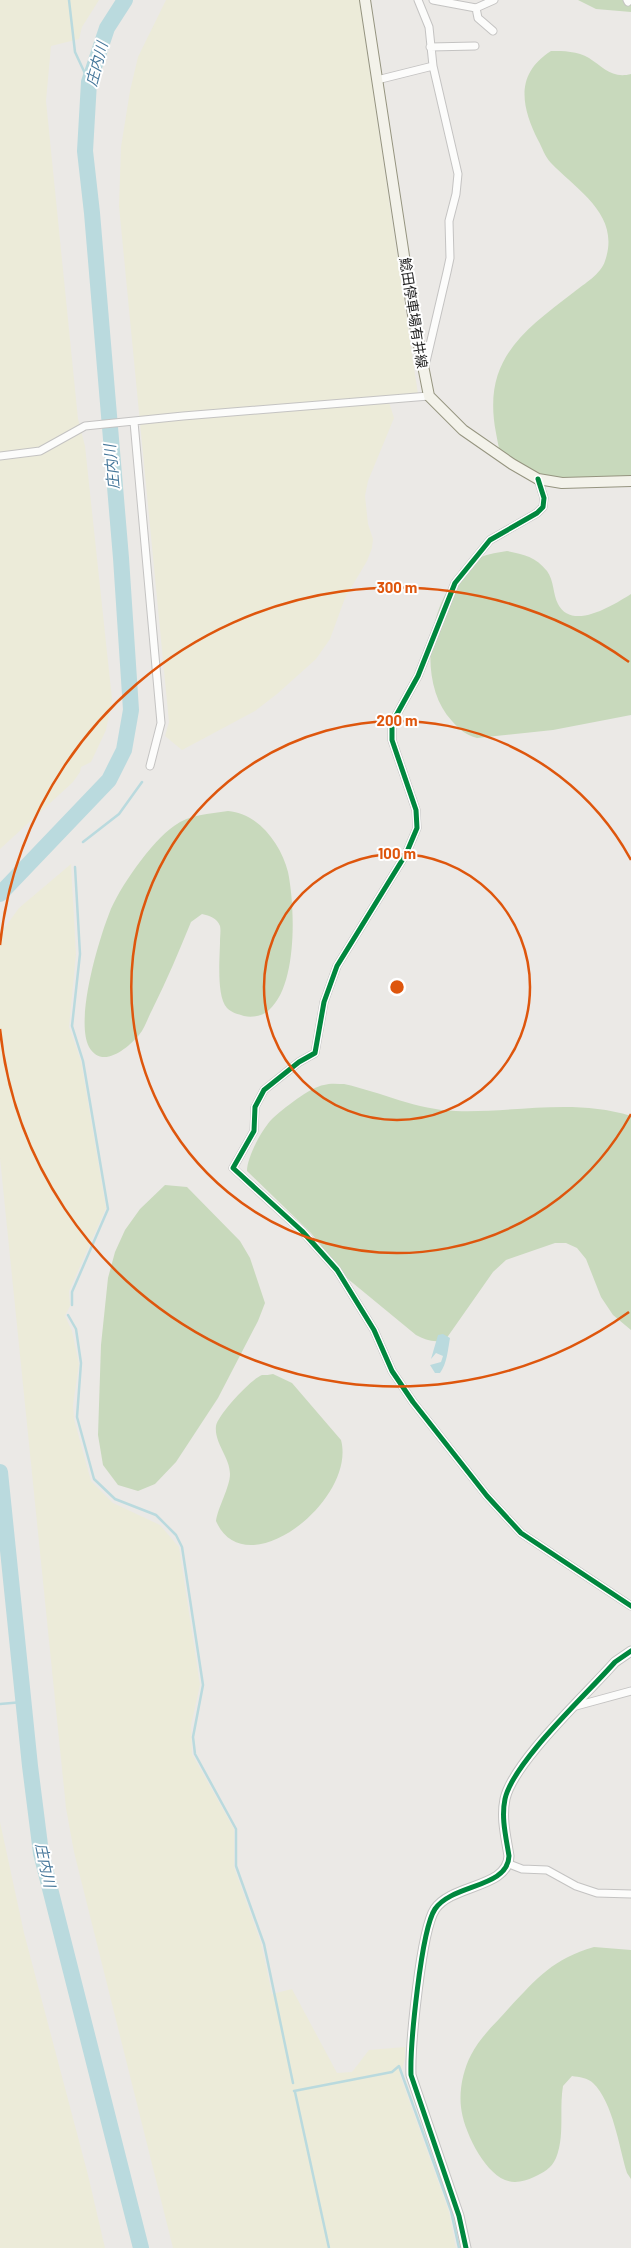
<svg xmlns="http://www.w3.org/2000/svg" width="631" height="2248" font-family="Barlow,'Noto Sans JP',sans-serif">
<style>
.farmland{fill:#ecebd9}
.forest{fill:#c8d9bc}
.water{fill:#badade}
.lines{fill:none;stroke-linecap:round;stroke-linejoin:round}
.stream{stroke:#badade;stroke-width:2.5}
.river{stroke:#badade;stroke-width:16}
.minor-casing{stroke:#c4c3c2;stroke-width:9}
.tertiary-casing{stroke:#c4c3c2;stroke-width:11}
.secondary-casing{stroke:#95947f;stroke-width:12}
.minor{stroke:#fcfcfb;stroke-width:7}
.tertiary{stroke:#fcfcfb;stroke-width:9}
.secondary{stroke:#f3f2ea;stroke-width:10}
.cycleway-casing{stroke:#fff;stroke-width:8}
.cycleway{stroke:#00873e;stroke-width:5}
.ring{fill:none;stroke:#de560d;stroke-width:2.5}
.labels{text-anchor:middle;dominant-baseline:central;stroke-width:4;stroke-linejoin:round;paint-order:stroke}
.street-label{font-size:14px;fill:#1d1d1d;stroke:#fff}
.water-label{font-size:15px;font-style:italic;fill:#47789b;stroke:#fff}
.centre{fill:#de560d;stroke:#fff;stroke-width:2.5}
.ring-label{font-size:15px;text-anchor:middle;font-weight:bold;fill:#de560d;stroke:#fff;stroke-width:4;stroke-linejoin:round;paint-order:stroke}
</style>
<rect width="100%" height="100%" fill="#ebe9e6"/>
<path class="farmland" d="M0 0H99L82 27 79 39 51 46 46 101 78 419 85 446 112 699 106 730 91 762 81 767 80 772 73 782 0 849Z
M166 0H359L418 394 387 396 394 418 368 481 365 496 368 524 373 539 372 548 367 561 345 598 330 639 316 659 277 694 255 711 182 750 165 736 169 722 119 206 121 147 130 91 138 57Z
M71 864 76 954 69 1027 81 1061 106 1208 69 1291 70 1306 65 1316 72 1331 79 1364 73 1405 74 1419 91 1481 113 1503 160 1525 179 1547 200 1685 191 1725 192 1754 234 1829V1867L261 1943 272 1994 292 1989 337 2073 352 2072 369 2050 405 2047V2059L400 2075 449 2212 456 2248H173L74 1852 66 1808 0 1158V934L19 908Z
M0 1822 24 1933 88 2175 105 2248H0Z"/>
<path class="forest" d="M578 0H631V12L596 9Z
M551 51C563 51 578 51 589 58 603 67 612 79 631 74V483L522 474C501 467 500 454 496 433 482 360 522 332 574 292 584 284 601 274 605 261 621 215 578 191 551 163 545 157 542 147 538 140 521 106 515 74 551 51Z
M507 551C523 554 536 557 547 571 554 580 553 595 558 604 572 632 615 604 631 594V715L553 730 477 738C466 735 459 729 452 721 414 681 429 590 474 561 484 554 495 553 507 551Z
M228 811C258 813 281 844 288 872 295 906 298 985 269 1010 263 1016 252 1018 244 1016 238 1014 232 1013 227 1008 216 996 220 957 220 941 220 937 221 930 220 926 217 918 210 916 202 914L191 922C179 951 167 980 153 1008 148 1017 145 1028 139 1035 128 1048 102 1070 89 1047 75 1020 98 942 109 914 118 889 152 841 174 826 190 814 209 814 228 811Z
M344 1084C381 1092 417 1110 456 1111 515 1113 573 1098 631 1116V1330L613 1315 601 1297 586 1259 577 1248 566 1243H555L506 1260 493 1272 446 1339C436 1344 426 1340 416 1335L348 1279 311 1233 247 1171C247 1157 262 1129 272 1119 283 1109 310 1087 324 1085 330 1083 338 1084 344 1084Z
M165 1185 187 1187 240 1241 250 1258 265 1303 258 1321 218 1398 176 1462 155 1484 138 1491 118 1485 103 1465 98 1435 101 1345 108 1278 115 1252 125 1230 140 1209Z
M273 1374 292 1383 341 1440C357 1500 245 1588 216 1521 218 1507 230 1487 230 1474 230 1457 214 1443 216 1426 218 1415 251 1379 262 1375 265 1375 270 1375 273 1374Z
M594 1947 631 1950V2179L627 2173C619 2147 613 2102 593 2083 588 2078 579 2077 572 2076L563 2086C559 2109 565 2136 556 2158 551 2169 544 2172 534 2177 525 2181 515 2184 505 2180 483 2171 463 2129 461 2107 459 2091 463 2070 471 2055 480 2037 496 2023 509 2008 538 1977 553 1959 594 1947Z"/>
<path class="water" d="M443 1334 450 1338C448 1349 447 1364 440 1373H435L430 1365 441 1362 443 1356 436 1353 431 1359 438 1335Z"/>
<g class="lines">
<path class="stream" d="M69 0 75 52 89 82
M83 842 119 814 142 782
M72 1305V1292L108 1209 83 1061 72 1026 80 954 75 867
M68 1315 76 1329 81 1363 77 1417 94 1479 115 1499 156 1515 176 1535 182 1547 203 1685 193 1737 195 1754 236 1829V1866L264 1944 293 2083
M0 1704 23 1702
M294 2091 392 2072 399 2066 451 2211 459 2248
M295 2092 329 2248"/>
<path class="river" d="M0 894 109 780 124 750 131 710 121 558 92 213 85 151 89 82 107 28 125 0
M0 1472 30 1766 41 1853 141 2248"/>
<defs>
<path id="minor" d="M418 0 429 27 433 66 458 174 456 194 449 221 450 258 447 272 425 366
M433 0 476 8 494 0
M627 0 628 2
M476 8 478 18 493 31
M430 47 475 46
M377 80 433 66
M134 422 161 723 150 766
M0 456 40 451 85 426 183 416 429 396
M538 479 544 498 543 507 537 513 490 540 455 583 418 676 392 723V740L416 810 417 828 406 854 337 966 324 1002 315 1053 299 1062 264 1090 255 1107 254 1131 233 1168 302 1231 337 1270 374 1330 392 1371 413 1402 487 1496 521 1533 631 1606
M576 1706 631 1691
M509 1864 522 1869 547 1870 576 1886 597 1893 631 1894"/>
<path id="tertiary" d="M466 2248 459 2216 411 2075C410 2046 421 1930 435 1909 452 1884 508 1888 509 1856 506 1837 501 1818 505 1799 513 1762 587 1694 615 1662L631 1651"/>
<path id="secondary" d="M365 0 413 315 429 396 463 430 512 464 538 479 562 483 631 481"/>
</defs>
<use href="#minor" class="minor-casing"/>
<use href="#tertiary" class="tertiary-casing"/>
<use href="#secondary" class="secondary-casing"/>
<use href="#minor" class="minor"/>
<use href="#tertiary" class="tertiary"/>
<use href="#secondary" class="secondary"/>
<defs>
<path id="cycleway" d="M538 479 544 498 543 507 537 513 490 540 455 583 418 676 392 723V740L416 810 417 828 406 854 337 966 324 1002 315 1053 299 1062 264 1090 255 1107 254 1131 233 1168 302 1231 337 1270 374 1330 392 1371 413 1402 487 1496 521 1533 631 1606
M466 2248 459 2216 411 2075C410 2046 421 1930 435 1909 452 1884 508 1888 509 1856 506 1837 501 1818 505 1799 513 1762 587 1694 615 1662L631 1651"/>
</defs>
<use href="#cycleway" class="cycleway-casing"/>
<use href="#cycleway" class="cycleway"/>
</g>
<g class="ring">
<circle cx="397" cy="987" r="133"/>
<path d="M631 1114A266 266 0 1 1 631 860"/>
<path d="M629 1312A399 399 0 0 1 0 1029M0 945A399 399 0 0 1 629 662"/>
</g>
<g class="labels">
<g class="street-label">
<text transform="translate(414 313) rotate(81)">鯰田停車場有井線</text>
</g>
<g class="water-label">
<text transform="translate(96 64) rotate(-75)">庄内川</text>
<text transform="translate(111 467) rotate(-95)">庄内川</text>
<text transform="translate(46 1865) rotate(78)">庄内川</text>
</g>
</g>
<circle cx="397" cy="987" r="8" class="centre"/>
<g class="ring-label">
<text x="397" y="593">300 m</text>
<text x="397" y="726">200 m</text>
<text x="397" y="859">100 m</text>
</g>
</svg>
